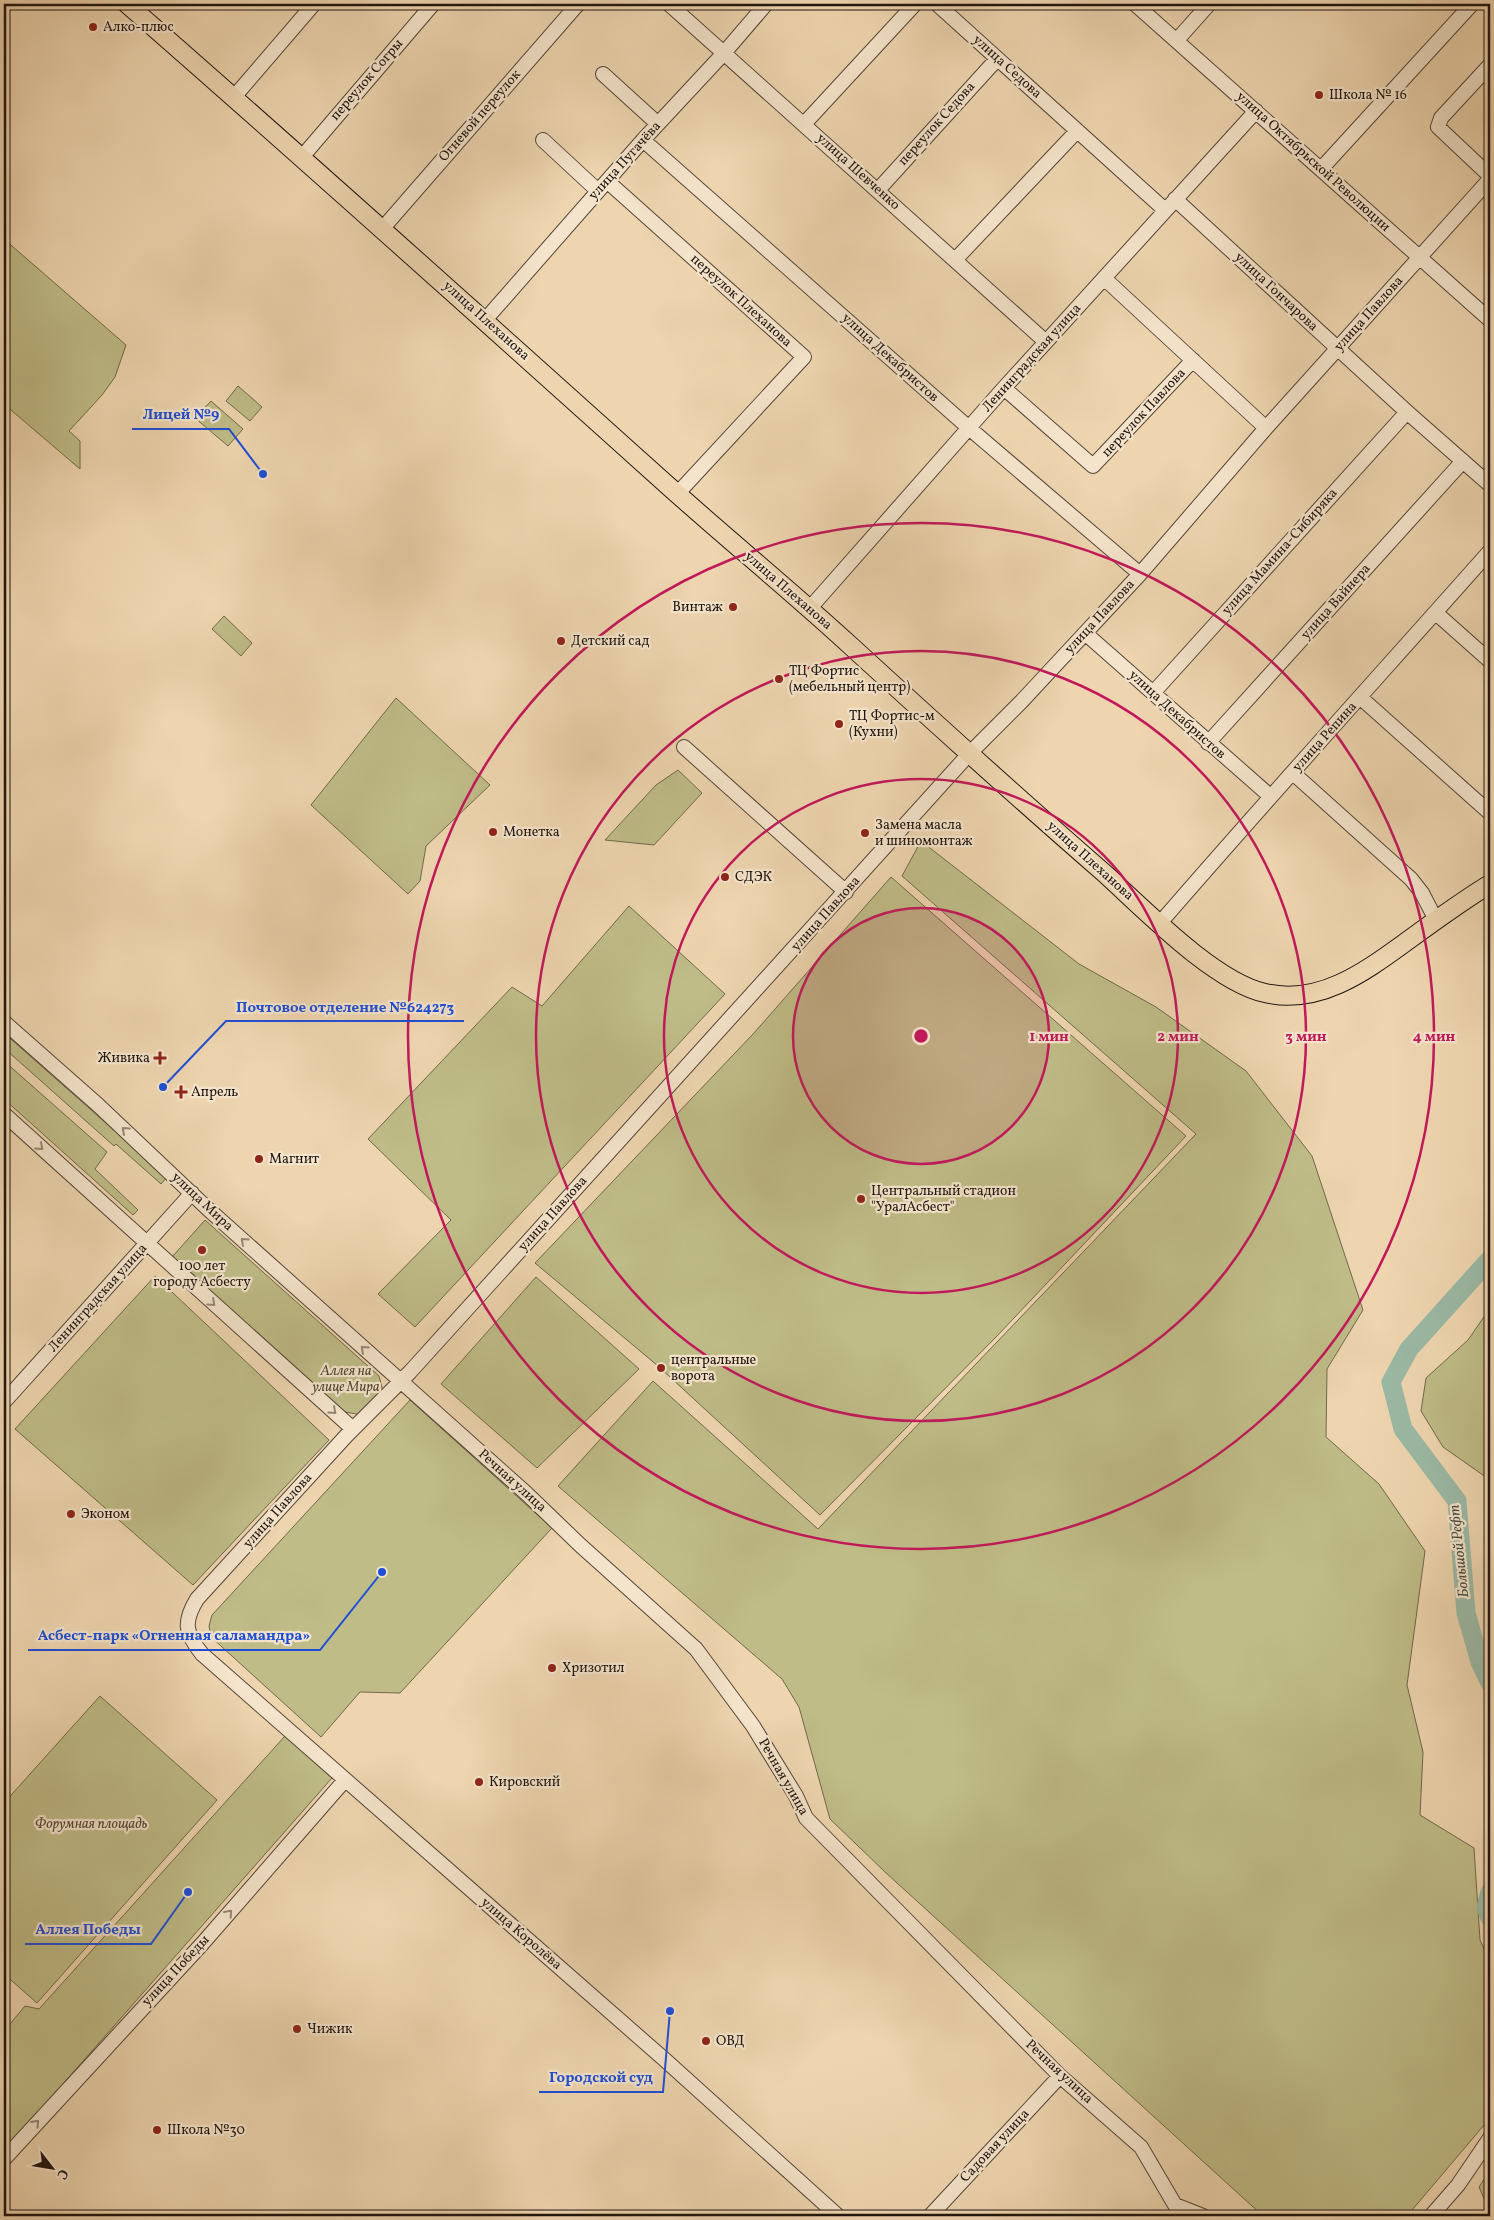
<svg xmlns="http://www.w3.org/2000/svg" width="1494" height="2220" font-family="Vollkorn,serif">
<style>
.green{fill:#bfbc87;stroke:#70684c}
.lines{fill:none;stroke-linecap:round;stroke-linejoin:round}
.river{stroke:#9bb9a5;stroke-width:19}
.minor-casing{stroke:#544538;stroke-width:16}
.major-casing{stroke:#201510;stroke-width:20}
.minor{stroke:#f4e4cb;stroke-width:14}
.major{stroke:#eed5af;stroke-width:18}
.oneway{stroke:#958777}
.ring{fill:none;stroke:#c2185b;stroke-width:2.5}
.poi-dot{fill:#8f2418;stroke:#f4e4cb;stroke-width:2}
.labels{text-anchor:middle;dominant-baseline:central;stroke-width:4.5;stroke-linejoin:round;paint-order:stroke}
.poi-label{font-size:14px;fill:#201510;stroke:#f4e4cb;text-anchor:start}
.street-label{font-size:14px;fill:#201510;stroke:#f4e4cb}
.park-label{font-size:14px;font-style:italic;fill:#504734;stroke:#f4e4cb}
.water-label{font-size:15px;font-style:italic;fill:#4b4e44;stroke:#f4e4cb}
.centre{fill:#c2185b;stroke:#f4e4cb;stroke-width:2.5}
.ring-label{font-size:15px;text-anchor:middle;font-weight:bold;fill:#c2185b;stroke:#f4e4cb;stroke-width:4.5;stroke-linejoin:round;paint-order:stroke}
.leader{fill:none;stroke:#1d4ed8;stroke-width:2}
.callout-dot{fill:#1d4ed8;stroke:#f4e4cb;stroke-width:2}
.callout-label{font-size:15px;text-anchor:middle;font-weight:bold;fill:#1d4ed8;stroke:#f4e4cb;stroke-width:4.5;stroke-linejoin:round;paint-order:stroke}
</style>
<rect width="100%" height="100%" fill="#eed5af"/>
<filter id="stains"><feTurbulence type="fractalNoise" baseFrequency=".004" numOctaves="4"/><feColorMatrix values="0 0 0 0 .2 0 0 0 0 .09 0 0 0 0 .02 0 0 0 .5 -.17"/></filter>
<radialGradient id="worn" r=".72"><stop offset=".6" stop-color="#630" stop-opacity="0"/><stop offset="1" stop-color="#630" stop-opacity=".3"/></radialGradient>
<path class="green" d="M4 239 126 345 115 377 102 395 69 431 80 441V469L4 404Z
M238 386 262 407 250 421 226 401Z
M211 401 243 429 228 446 195 418Z
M224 616 252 643 241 656 212 629Z
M396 698 490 785 426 846 420 881 408 894 311 805Z
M678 770 702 793 654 845 605 840 656 785Z
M921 841 1079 964 1156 1007 1246 1071 1312 1156 1363 1310 1327 1369 1326 1437 1379 1484 1425 1551 1407 1685 1423 1752 1420 1815 1474 1848 1480 1940 1490 1962V2118L1407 2216H1263L885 1872 830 1819 799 1707 782 1679 558 1486 653 1381 818 1529 1196 1134 902 876Z
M891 877 1186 1136 997 1336 820 1515 658 1366 535 1263 754 1033Z
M629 906 725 994 415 1327 378 1294 451 1220 368 1139 512 987 542 1006Z
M4 1033 167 1177 161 1184 116 1144 114 1146 4 1048Z
M4 1061 107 1152 95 1169 138 1210 133 1215 4 1099Z
M205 1220 379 1376 383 1391 362 1415 345 1412 172 1257Z
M155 1276 329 1440 193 1585 15 1429Z
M536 1277 639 1369 537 1468 441 1384Z
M1490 1308V1480L1443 1447 1421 1411 1426 1378 1468 1340Z
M410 1400 552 1528 400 1693 360 1692 321 1737 211 1637 209 1626 212 1615Z
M100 1696 217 1800 37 2003 4 1974V1803Z
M285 1736 332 1778 4 2151V2031L25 2006 39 2009Z
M1490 2170V2212L1479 2187Z"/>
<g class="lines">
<path class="river" d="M1490 1259 1409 1349 1391 1382 1403 1429 1457 1501 1466 1613 1480 1662 1490 1683
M1490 1892 1486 1907 1490 1918"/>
<defs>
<path id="minor" d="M669 4 1046 342
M937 4 1165 210
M1135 4 1490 320
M1177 40 1209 4
M1490 65 1441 118 1438 127 1490 176
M603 74 658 124
M234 97 314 4
M804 124 915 4
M543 140 598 191
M643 140 969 428 1140 574
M302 157 433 4
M1321 169 1472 4
M607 181 804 357 677 494
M878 190 997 59
M1175 199 1407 412 1490 485
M383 228 578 4
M955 260 1077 131
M1105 279 1266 428
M485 320 643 140 724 53 766 4
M1004 388 1093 466 1193 360
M810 608 1004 388 1256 111
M1436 613 1490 661
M1085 633 1270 796
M1153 693 1407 412
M1361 698 1490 813
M1208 743 1463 461
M684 747 846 892
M1293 773 1411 879 1422 893 1436 920
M1160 923C1268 798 1380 675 1490 551
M4 1022 98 1105 208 1209 526 1493 580 1545 696 1649 753 1726 796 1796 806 1818 1060 2076 1141 2147 1175 2205 1203 2216
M4 1114 353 1429
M4 1402 192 1193
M4 2159 202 1944 345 1780
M838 2216 664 2059 202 1654C185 1633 183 1622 197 1599L347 1435 410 1372 969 754 1021 702 1140 574 1266 428 1490 179
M930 2216 1060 2076
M1431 2216 1458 2185 1490 2138"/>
<path id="major" d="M127 4C308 162 486 322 665 483 726 538 790 590 852 647 935 723 1018 798 1103 872 1143 908 1214 982 1265 993 1321 1006 1367 970 1410 939 1436 920 1462 901 1490 884"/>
</defs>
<use href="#minor" class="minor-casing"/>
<use href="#major" class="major-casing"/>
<use href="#minor" class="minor"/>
<use href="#major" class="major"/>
</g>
<defs><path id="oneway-chevron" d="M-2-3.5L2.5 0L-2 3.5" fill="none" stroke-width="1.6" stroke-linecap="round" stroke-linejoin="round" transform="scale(1.25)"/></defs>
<g class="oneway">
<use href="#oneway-chevron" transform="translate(125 1130) rotate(-138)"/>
<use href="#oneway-chevron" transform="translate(40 1147) rotate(42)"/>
<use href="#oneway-chevron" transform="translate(244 1241) rotate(-138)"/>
<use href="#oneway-chevron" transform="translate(212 1303) rotate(42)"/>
<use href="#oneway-chevron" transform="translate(364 1349) rotate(-138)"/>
<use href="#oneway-chevron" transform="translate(333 1411) rotate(42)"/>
<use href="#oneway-chevron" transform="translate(229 1913) rotate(-49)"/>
<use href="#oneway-chevron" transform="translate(36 2123) rotate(-48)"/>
</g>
<circle cx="921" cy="1036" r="128" fill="#c2185b" fill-opacity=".12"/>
<g class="ring">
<circle cx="921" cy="1036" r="128"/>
<circle cx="921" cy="1036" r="257"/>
<circle cx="921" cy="1036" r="385"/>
<circle cx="921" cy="1036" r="513"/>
</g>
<g class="poi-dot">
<circle cx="93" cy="27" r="5"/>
<circle cx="1319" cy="95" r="5"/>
<circle cx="733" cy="607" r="5"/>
<circle cx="561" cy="641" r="5"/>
<circle cx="779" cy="679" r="5"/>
<circle cx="839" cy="724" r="5"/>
<circle cx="493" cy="832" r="5"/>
<circle cx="865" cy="833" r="5"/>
<circle cx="725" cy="877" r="5"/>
<path d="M157.5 1050.5h5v5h5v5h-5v5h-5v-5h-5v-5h5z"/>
<path d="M178.5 1084.5h5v5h5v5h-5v5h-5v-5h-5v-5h5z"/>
<circle cx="259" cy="1159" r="5"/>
<circle cx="861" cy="1199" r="5"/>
<circle cx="202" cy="1250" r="5"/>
<circle cx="661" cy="1368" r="5"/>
<circle cx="71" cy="1514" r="5"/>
<circle cx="552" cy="1668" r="5"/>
<circle cx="479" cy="1782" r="5"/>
<circle cx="297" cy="2029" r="5"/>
<circle cx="706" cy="2041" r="5"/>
<circle cx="157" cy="2130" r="5"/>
</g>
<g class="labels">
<g class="poi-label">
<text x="103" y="27">Алко-плюс</text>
<text x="1329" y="95">Школа № 16</text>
<text x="723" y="607" text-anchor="end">Винтаж</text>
<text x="571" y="641">Детский сад</text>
<text x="789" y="671">ТЦ Фортис<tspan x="789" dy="16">(мебельный центр)</tspan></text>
<text x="849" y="716">ТЦ Фортис-м<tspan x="849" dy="16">(Кухни)</tspan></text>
<text x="875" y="825">Замена масла<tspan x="875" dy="16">и шиномонтаж</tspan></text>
<text x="503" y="832">Монетка</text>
<text x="735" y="877">СДЭК</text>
<text x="150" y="1058" text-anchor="end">Живика</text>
<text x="191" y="1092">Апрель</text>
<text x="269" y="1159">Магнит</text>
<text x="871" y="1191">Центральный стадион<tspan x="871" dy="16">"УралАсбест"</tspan></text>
<text x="202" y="1266" text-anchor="middle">100 лет<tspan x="202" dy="16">городу Асбесту</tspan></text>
<text x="671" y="1360">центральные<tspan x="671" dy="16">ворота</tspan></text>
<text x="81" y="1514">Эконом</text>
<text x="562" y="1668">Хризотил</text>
<text x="489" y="1782">Кировский</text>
<text x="307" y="2029">Чижик</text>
<text x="716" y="2041">ОВД</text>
<text x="167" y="2130">Школа №30</text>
</g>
<g class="street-label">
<text transform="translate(1007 67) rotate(42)">улица Седова</text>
<text transform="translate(367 80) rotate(-49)">переулок Согры</text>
<text transform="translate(480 116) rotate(-49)">Огневой переулок</text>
<text transform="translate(937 124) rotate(-48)">переулок Седова</text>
<text transform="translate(625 161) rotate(-48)">улица Пугачёва</text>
<text transform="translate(1313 162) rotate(42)">улица Октябрьской Революции</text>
<text transform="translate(858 172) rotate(42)">улица Шевченко</text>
<text transform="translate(1276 292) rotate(43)">улица Гончарова</text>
<text transform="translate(741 301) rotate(42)">переулок Плеханова</text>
<text transform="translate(1369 314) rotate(-48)">улица Павлова</text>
<text transform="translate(486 321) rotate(42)">улица Плеханова</text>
<text transform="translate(890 358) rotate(42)">улица Декабристов</text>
<text transform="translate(1032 358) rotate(-48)">Ленинградская улица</text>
<text transform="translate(1144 413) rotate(-47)">переулок Павлова</text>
<text transform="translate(1280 552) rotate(-48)">улица Мамина-Сибиряка</text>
<text transform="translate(788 591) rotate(41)">улица Плеханова</text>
<text transform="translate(1336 602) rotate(-48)">улица Вайнера</text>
<text transform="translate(1100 617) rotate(-47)">улица Павлова</text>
<text transform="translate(1177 715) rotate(42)">улица Декабристов</text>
<text transform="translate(1325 737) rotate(-48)">улица Репина</text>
<text transform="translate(1090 861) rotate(42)">улица Плеханова</text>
<text transform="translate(826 914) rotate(-48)">улица Павлова</text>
<text transform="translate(202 1202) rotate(43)">улица Мира</text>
<text transform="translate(553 1214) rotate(-48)">улица Павлова</text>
<text transform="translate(98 1298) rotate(-48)">Ленинградская улица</text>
<text transform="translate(512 1481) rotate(42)">Речная улица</text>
<text transform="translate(278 1511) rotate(-48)">улица Павлова</text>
<text transform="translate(783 1777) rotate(60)">Речная улица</text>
<text transform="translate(521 1934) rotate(41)">улица Королёва</text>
<text transform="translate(176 1971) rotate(-47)">улица Победы</text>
<text transform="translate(1059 2072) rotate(43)">Речная улица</text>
<text transform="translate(995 2146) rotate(-47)">Садовая улица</text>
</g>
<g class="park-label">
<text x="346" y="1371">Аллея на<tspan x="346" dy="16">улице Мира</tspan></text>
<text x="91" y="1824">Форумная площадь</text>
</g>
<g class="water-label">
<text transform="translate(1460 1551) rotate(-96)">Большой Рефт</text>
</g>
</g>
<circle cx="921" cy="1036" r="8" class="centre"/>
<g class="ring-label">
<text x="1049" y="1041">1 мин</text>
<text x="1178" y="1041">2 мин</text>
<text x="1306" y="1041">3 мин</text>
<text x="1434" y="1041">4 мин</text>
</g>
<path class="leader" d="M263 474L229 429H132M163 1087L226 1021H464M382 1572L320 1650H28M188 1892L151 1944H25M670 2011L663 2092H539"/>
<g class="callout-dot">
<circle cx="263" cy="474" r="5"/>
<circle cx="163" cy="1087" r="5"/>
<circle cx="382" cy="1572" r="5"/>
<circle cx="188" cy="1892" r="5"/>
<circle cx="670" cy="2011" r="5"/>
</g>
<g class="callout-label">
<text x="181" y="419">Лицей №9</text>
<text x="345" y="1012">Почтовое отделение №624273</text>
<text x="174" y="1640">Асбест-парк «Огненная саламандра»</text>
<text x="88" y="1934">Аллея Победы</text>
<text x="601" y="2082">Городской суд</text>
</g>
<rect width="1494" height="2220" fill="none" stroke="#eed5af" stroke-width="20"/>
<rect x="5" y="5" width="1484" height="2210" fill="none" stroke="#201510" stroke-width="2.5"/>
<rect x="10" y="10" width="1474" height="2200" fill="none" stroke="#201510"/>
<g transform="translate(52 2168) rotate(121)" stroke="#f4e4cb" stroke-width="4" paint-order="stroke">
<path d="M0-4L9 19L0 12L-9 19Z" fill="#201510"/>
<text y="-8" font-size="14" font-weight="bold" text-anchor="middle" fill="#201510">С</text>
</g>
<rect width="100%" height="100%" filter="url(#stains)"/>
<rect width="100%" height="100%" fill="url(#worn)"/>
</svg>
